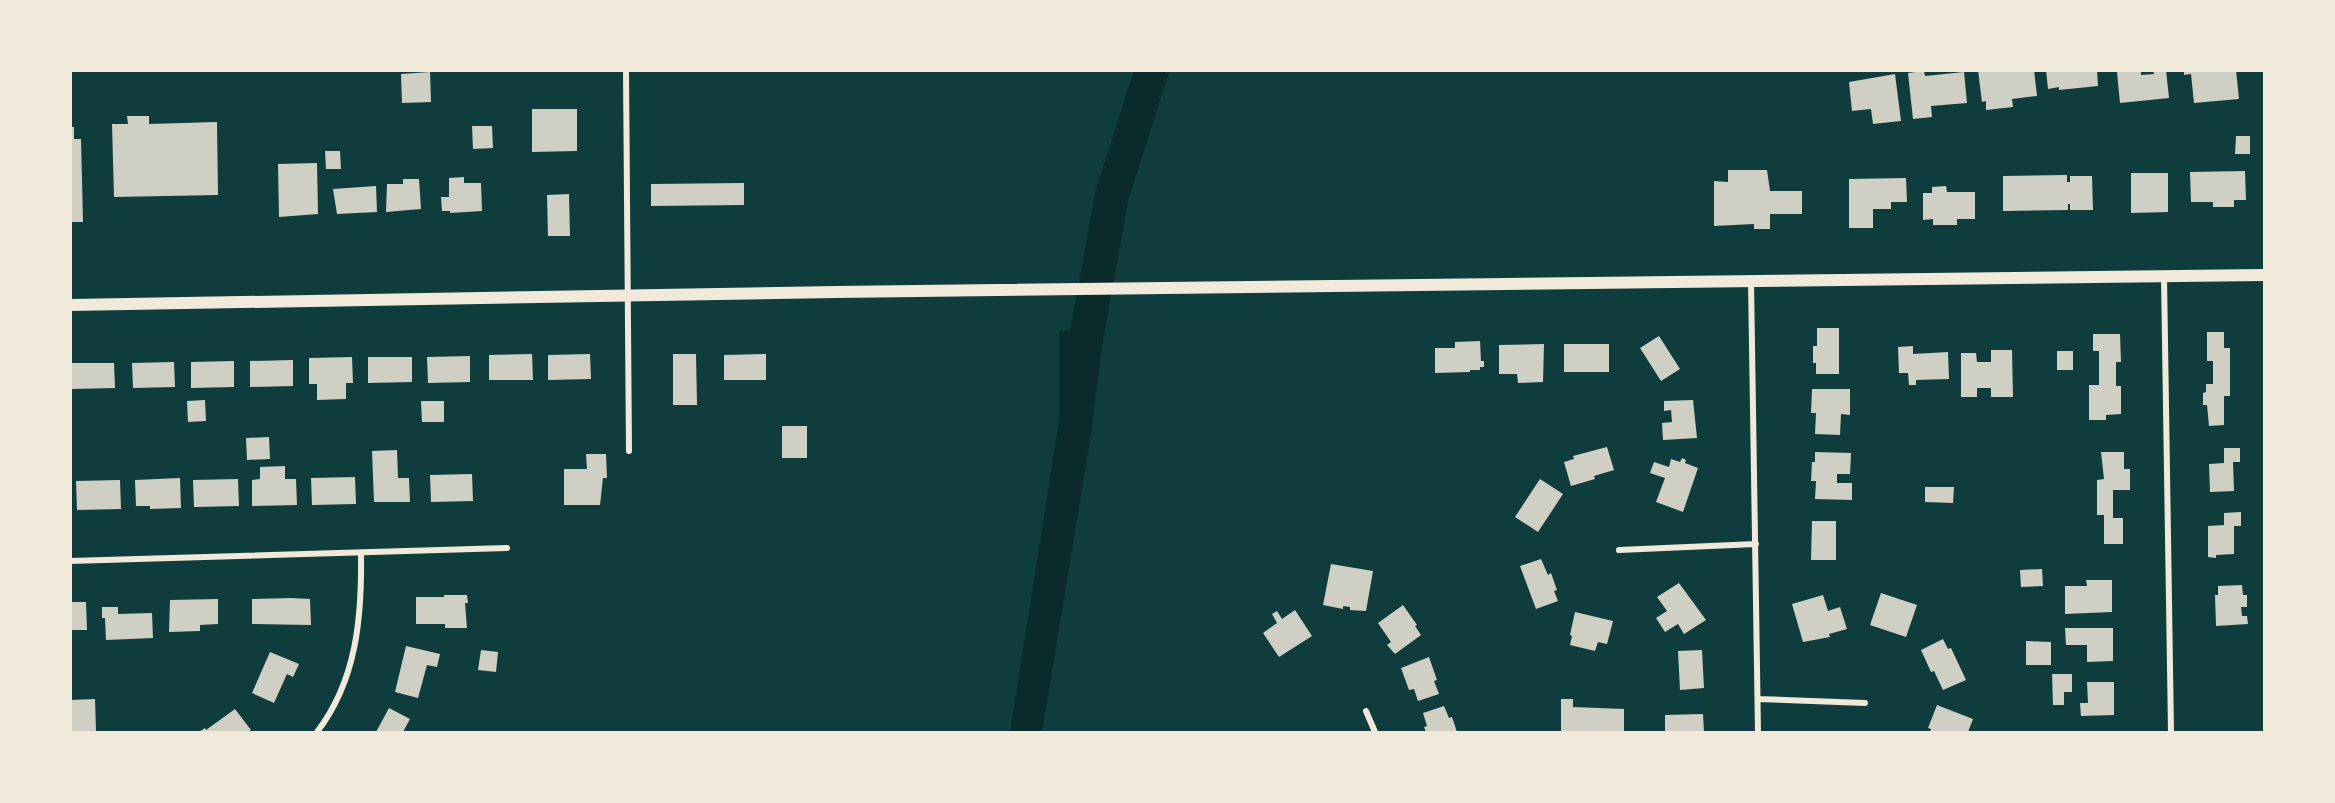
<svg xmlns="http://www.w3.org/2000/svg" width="2335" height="803" font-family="'Work Sans',sans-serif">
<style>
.water{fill:#0a2a2b}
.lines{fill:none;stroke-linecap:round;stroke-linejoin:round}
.river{stroke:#0a2a2b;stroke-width:34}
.building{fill:#cfcfc3}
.minor{stroke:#f1e9da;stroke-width:6}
.secondary{stroke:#f1e9da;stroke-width:12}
</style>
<rect width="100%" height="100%" fill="#0f3d3e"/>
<path class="water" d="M1059 331 1104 332 1090 440 1042 732H1010L1059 421Z"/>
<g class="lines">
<path class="river" d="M1079 377 1112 195 1152 70"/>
</g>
<path class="building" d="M1978 70H2034L2037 96 2012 99 2013 107 1986 110V101L1982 102Z
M2046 70H2097L2098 86 2059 90V87L2048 89Z
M2141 70V75L2154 74 2153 70H2166L2169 98 2120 103 2117 72Z
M2184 70H2236L2239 99 2194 103 2191 74 2184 75Z
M1924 71 1925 76 1964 72 1967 103 1931 106 1932 117 1913 119 1908 73Z
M430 72 431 102 402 103 401 74Z
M1895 74 1901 121 1873 124 1871 109 1852 111 1849 82Z
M532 109H577V151L532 152Z
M127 116H149V124L217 122 218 195 114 197 112 124H128Z
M472 126H492L493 148 473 149Z
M70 127H74V139H81L83 222H70Z
M2236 136H2250V154H2235Z
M325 151H340L341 169H326Z
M317 163 318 214 279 217 278 164Z
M1728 170H1767L1770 191H1802V214H1770V229H1754V224L1714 226V181L1728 182Z
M2245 171 2246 200H2234V207H2213V202H2191L2190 172Z
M2131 173H2168V212L2131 213Z
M2067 175V182H2070V176H2092L2093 210H2070V204H2068V210L2003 211V176Z
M464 177V183H481L482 211 450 213V211H442L441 197H449V178Z
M1906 178 1907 202H1891V209H1873V228H1849V179Z
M403 179H419L421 209 386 212 387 184H403Z
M744 183V205L651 206V184Z
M376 186 377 212 337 214 333 189Z
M1946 186 1947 192H1975V219H1957V225H1933V219L1923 220V193H1932V187Z
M569 194 570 236H548L547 195Z
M1817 328H1839V374H1816V363H1813V346H1817Z
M2207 332H2224V348H2230V396H2224V425L2209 426 2207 405H2203V393L2206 392V384H2213V361H2207Z
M2093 334H2120L2121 362H2116V386H2121V414L2106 415V420H2089V385H2099V351H2093Z
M1659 336 1680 369 1661 381 1640 348Z
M1480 341 1481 361H1484V367H1480V370H1470V372L1435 373V348H1455V342Z
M1544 344 1543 382 1518 383 1517 374H1499V345Z
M1564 344H1609V372H1564Z
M1913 346V354L1948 352 1949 379 1916 380V385H1909L1908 373H1899L1898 347Z
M1991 350H2012L2013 397H1991V388H1977V397H1961V353H1976L1977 362H1991Z
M2057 351H2073V370H2057Z
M532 354 533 380H489V355Z
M590 354 591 379 548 380V355Z
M673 354H696L697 405H673Z
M766 354V380H724V355Z
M470 356V382L428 383 427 357Z
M352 357 353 383H346V399L317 400V384H309V358Z
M368 357H412V382L368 383Z
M293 360V386L250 387V361Z
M234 361V387L191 388V362Z
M174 362 175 387 133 388 132 363Z
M71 363H114L115 388 72 389Z
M1812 389H1850V415L1841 414 1840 435 1815 434 1816 413H1811Z
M205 400 206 421 188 422 187 401Z
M1693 400 1697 438 1663 440 1662 423 1672 422 1671 410 1664 411V401Z
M421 401H444V422H422Z
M782 426H807V458H782Z
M269 437 270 459 247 460 246 438Z
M1607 447 1614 470 1594 476 1595 479 1571 486 1564 462 1574 459 1573 456Z
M2224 448H2240V462H2233L2234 491 2210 492 2209 464 2224 463Z
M397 450 398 478H409L410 502H374L372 451Z
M1815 452 1851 453 1850 474H1837V483H1852V500L1815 499 1816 481H1811L1812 462H1815Z
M2101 452H2124V469H2130V490H2113V518H2123V544H2104V515H2097V480L2104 479Z
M586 454H606L607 478H603L600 505H564V469H587Z
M1682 458 1686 460 1685 463 1698 468 1683 512 1656 502 1665 478 1650 473 1654 462 1669 467 1671 459 1680 462Z
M285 466V479H296L297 505 252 506V480L260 479V467Z
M472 474 473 501 431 502 430 475Z
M355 477 356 504 312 505 311 478Z
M180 478 181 508 150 509V506H136L135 480Z
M238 479 239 506 194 507 193 480Z
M1540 479 1563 494 1538 532 1515 517Z
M120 480 121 509 77 510 76 481Z
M1925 487H1954L1953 503 1925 502Z
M2241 512V526H2234V554L2216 555V558L2208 557V526L2224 525V513Z
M1812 521H1836V560H1811Z
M1541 559 1548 575 1551 573 1557 590 1554 591 1558 601 1536 609 1520 566Z
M1331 564 1373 571 1366 611 1350 610V607L1343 606V609L1323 605Z
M2042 569 2043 586 2021 587 2020 570Z
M2086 580H2112V612L2065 614V586H2087Z
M1679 583 1706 620 1684 634 1678 624 1665 632 1656 618 1667 611 1657 597Z
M2242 585 2243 595H2247V607H2241L2242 616H2247L2248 624 2216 626 2215 595H2218V586Z
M1881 593 1917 605 1906 637 1870 625Z
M444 595H467L468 603H465L467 628H445V624H416V597H444Z
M1823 595 1828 611 1840 607 1847 629 1829 634 1830 637 1803 642 1792 604Z
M291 598 310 599 311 625 252 624V599Z
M218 599V624L200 625V631L169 632 170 600Z
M70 602H86L87 630H70Z
M1403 605 1417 625 1415 626 1421 635 1395 654 1387 645 1391 642 1378 623Z
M102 607H118V614L152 613 153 638 106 640 105 618H102Z
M1295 610 1312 636 1279 657 1263 633 1277 623 1272 614 1277 611 1282 619Z
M1575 612 1613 621 1607 644 1598 642 1595 651 1570 645 1572 636 1570 635Z
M2065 628H2113V661L2087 662V645H2066Z
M1943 639 1948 649 1951 648 1966 680 1943 690 1934 671 1931 672 1921 650Z
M2026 641 2051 642V665H2026Z
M406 646 440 654 437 667 427 665 418 698 395 692Z
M481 650 498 652 496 672 478 670Z
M1702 650 1704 688 1680 690 1678 651Z
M270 652 299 664 293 677 287 674 274 703 252 693Z
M1429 657 1437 680 1434 681 1439 694 1418 701 1414 689 1409 690 1401 668Z
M2052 674H2072V692H2064V705H2053Z
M2087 682H2114V715L2081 716 2080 703H2088Z
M95 699 96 731H70V700Z
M1561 699H1573V707L1624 709V732H1561Z
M1937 705 1973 719 1968 732H1930L1931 729 1928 728Z
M1444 706 1449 718 1452 717 1457 732H1426L1424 727 1427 726 1423 713Z
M389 708 410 719 403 732H376Z
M235 709 251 730 247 732H199L205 728 206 730Z
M1703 714 1704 732H1665V715Z"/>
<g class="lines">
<path class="minor" d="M626 70 629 451
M2164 276 2171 732
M1751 281 1758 732
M1619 550 1756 544
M70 561 507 548
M1758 699 1865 703
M1366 711 1375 732
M317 732C357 680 362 616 361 553"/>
<path class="secondary" d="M70 305 836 292 2264 275"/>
</g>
<rect width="2335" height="803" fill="none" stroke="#f1e9da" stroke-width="144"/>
</svg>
